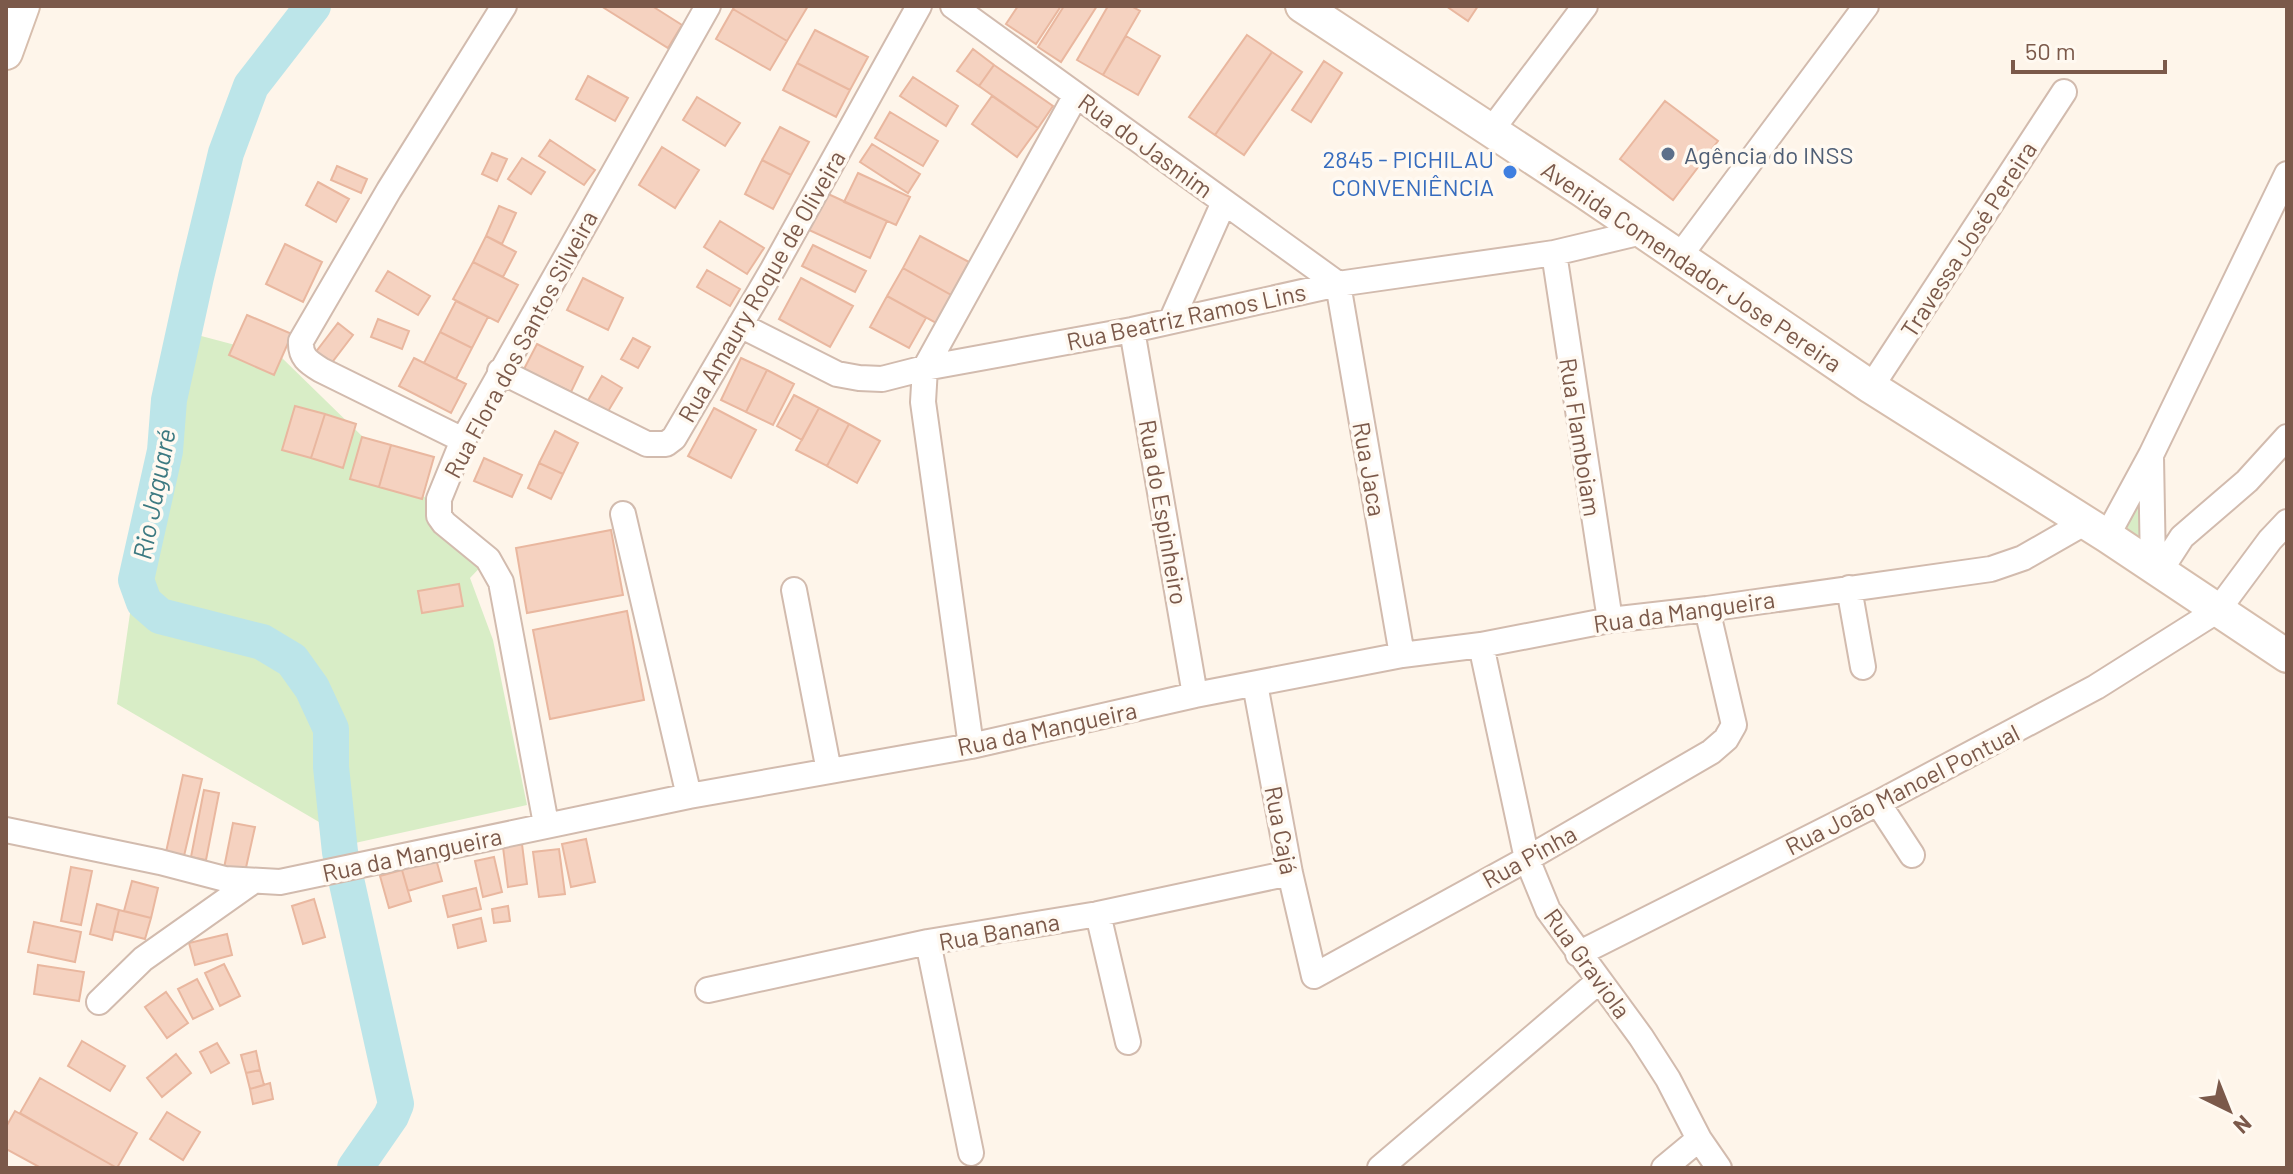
<svg xmlns="http://www.w3.org/2000/svg" width="2293" height="1174" font-family="Barlow,sans-serif">
<style>
.green{fill:#d8edc6}
.lines{fill:none;stroke-linecap:round;stroke-linejoin:round}
.river{stroke:#bce5e9;stroke-width:36}
.building{fill:#f5d2c0;stroke:#e9b79f;stroke-width:2}
.street-casing{stroke:#d2bbae;stroke-width:28}
.secondary-casing{stroke:#d7bead;stroke-width:36}
.street{stroke:#fff;stroke-width:24}
.secondary{stroke:#fff;stroke-width:32}
.service-dot{fill:#5c6f8a;stroke:#fff9f1;stroke-width:3}
.shop-dot{fill:#3f7fe0;stroke:#fff9f1;stroke-width:3}
.labels{text-anchor:middle;dominant-baseline:central;stroke-width:7;stroke-linejoin:round;paint-order:stroke}
.street-label{font-size:24px;fill:#7b594a;stroke:#fff9f1}
.service-label{font-size:24px;fill:#4e5e75;stroke:#fff9f1;text-anchor:start}
.shop-label{font-size:24px;fill:#366cbe;stroke:#fff9f1;text-anchor:end}
.water-label{font-size:26px;font-style:italic;fill:#3c7981;stroke:#fff9f1}
</style>
<rect width="100%" height="100%" fill="#fef5ea"/>
<path class="green" d="M171 328 281 357 488 559 470 578 493 640 527 805 355 843 117 704Z
M2146 476 2147 556 2100 526Z"/>
<g class="lines">
<path class="river" d="M313 6 251 86 226 153 196 277 169 400 165 451 136 580 144 602 160 616 262 642 292 660 312 688 331 729V767L340 852 396 1104 391 1116 355 1168"/>
</g>
<path class="building" d="M601 6H652L682 25 668 48Z
M735 6H808L787 41 733 9Z
M1018 6H1061L1036 44 1006 24Z
M1064 6H1097L1061 62 1038 47Z
M1108 6H1131L1140 11 1103 75 1077 60Z
M1446 6H1478L1468 21Z
M733 9 787 41 770 70 716 39Z
M815 30 868 57 850 90 797 63Z
M1247 35 1272 52 1215 135 1189 117Z
M1126 36 1160 56 1138 95 1103 75Z
M973 49 994 65 979 86 957 71Z
M1272 52 1302 72 1244 155 1215 135Z
M1324 61 1342 73 1311 122 1292 110Z
M797 63 850 90 836 117 783 90Z
M994 65 1053 106 1038 128 979 86Z
M588 76 628 98 615 121 576 99Z
M913 77 958 106 946 126 900 96Z
M992 96 1038 128 1017 157 972 124Z
M697 97 740 123 725 146 683 120Z
M1665 101 1718 141 1673 200 1620 159Z
M890 112 938 141 923 166 875 138Z
M780 127 809 142 791 175 762 160Z
M550 140 595 170 584 185 539 156Z
M872 144 920 174 908 193 860 162Z
M662 147 699 170 675 208 639 185Z
M492 153 507 159 497 181 482 174Z
M522 158 545 172 531 194 508 179Z
M762 160 791 175 773 209 745 194Z
M337 166 367 179 361 193 331 180Z
M858 173 910 197 896 225 844 202Z
M318 182 349 199 336 222 306 205Z
M826 193 887 221 870 258 809 230Z
M499 206 516 213 502 244 486 236Z
M720 221 764 248 747 274 704 247Z
M486 236 516 252 503 277 473 262Z
M920 236 969 262 951 295 903 268Z
M285 244 322 262 303 302 266 284Z
M813 245 866 271 855 292 802 266Z
M473 262 518 285 498 322 453 299Z
M903 268 951 295 936 323 887 296Z
M707 270 740 289 730 306 697 287Z
M388 271 430 296 418 315 376 291Z
M583 278 623 298 608 330 567 310Z
M801 278 853 306 830 347 779 319Z
M887 296 926 318 909 348 870 327Z
M456 301 488 317 472 348 440 332Z
M247 315 292 334 274 375 229 355Z
M378 319 409 331 402 349 371 337Z
M338 323 353 335 330 365 315 353Z
M440 332 472 348 456 379 424 363Z
M633 338 650 347 638 368 621 359Z
M537 344 583 367 571 392 524 369Z
M414 358 466 384 451 413 399 386Z
M741 358 767 370 746 412 721 400Z
M767 370 794 384 773 425 746 412Z
M602 376 622 388 607 413 587 402Z
M794 395 819 408 802 440 777 426Z
M295 406 325 414 311 458 282 450Z
M714 408 756 430 731 478 688 456Z
M819 408 849 424 827 466 796 450Z
M325 414 356 424 343 468 311 458Z
M849 424 880 441 857 483 827 466Z
M555 431 578 443 563 474 539 463Z
M362 437 391 445 379 487 350 479Z
M391 445 434 457 422 499 379 487Z
M484 458 522 475 512 497 474 481Z
M539 463 563 474 551 499 528 488Z
M611 530 623 595 527 613 516 548Z
M459 584 463 606 422 613 418 591Z
M627 611 644 700 550 719 533 630Z
M183 775 202 779 184 856 166 852Z
M204 790 219 793 206 860 191 857Z
M233 823 255 827 245 872 224 868Z
M586 839 595 882 571 887 562 844Z
M522 844 527 884 508 887 503 847Z
M559 849 565 894 539 897 533 852Z
M494 857 502 892 483 897 475 861Z
M436 859 442 881 408 891 402 870Z
M71 867 92 871 81 925 61 921Z
M402 870 411 901 389 908 380 876Z
M132 881 158 888 151 918 124 911Z
M476 888 481 909 448 917 443 896Z
M314 899 325 937 303 944 292 906Z
M97 904 119 910 112 940 90 934Z
M508 906 510 921 494 923 492 909Z
M119 910 151 918 145 939 114 931Z
M481 918 486 941 458 948 453 925Z
M34 922 81 932 75 962 28 952Z
M227 934 232 955 195 965 189 943Z
M224 964 240 996 220 1006 205 973Z
M38 965 84 972 79 1001 34 994Z
M197 979 213 1009 193 1019 178 989Z
M166 992 188 1023 167 1038 145 1007Z
M82 1041 125 1066 110 1091 68 1066Z
M217 1043 229 1063 211 1073 200 1052Z
M256 1051 260 1070 246 1073 241 1055Z
M176 1054 191 1073 162 1097 147 1078Z
M260 1070 264 1085 250 1089 246 1073Z
M40 1078 137 1133 117 1168 20 1113Z
M270 1083 273 1099 253 1104 250 1089Z
M15 1111 117 1168H41L6 1149V1127Z
M167 1112 200 1132 183 1160 150 1139Z"/>
<g class="lines">
<defs>
<path id="street" d="M953 6 1338 284 1402 655
M1490 132 1585 6
M1554 253 1610 620
M1679 257 1866 6
M1172 319 1224 202
M740 325 837 374 859 378 882 379 925 368 1132 330 1338 284 1554 253 1642 232
M1132 330 1195 695
M500 371 647 444H666L674 438 773 269 919 6
M1871 387 2064 92
M463 440 321 370C308 362 300 357 301 341L389 190 504 6
M2151 457 2153 567
M623 514 689 796
M2107 536 2151 455 2287 174
M2160 571 2182 537 2247 481 2287 437
M1849 588 1863 667
M794 590 829 771
M1481 645 1527 859 1548 910 1641 1037 1668 1079 1699 1139 1719 1168
M1255 684 1290 873 1314 976 1527 859 1711 752 1726 739 1734 725 1707 609
M971 746 923 402 925 368 1076 95
M1878 803 1912 855
M546 824 501 582 488 559 444 523 439 516V499L463 440 708 6
M6 830 160 862 225 879 280 882 689 796 971 746 1195 695 1402 655 1481 645 1610 620 1707 609 1991 569 2023 558 2084 523
M1098 914 1128 1042
M928 942 971 1153
M1578 954 1878 803 2096 687 2218 610 2270 540 2287 522
M708 990 928 942 1098 914 1290 873
M99 1002 143 959 252 882
M1380 1168 1599 981
M1664 1168 1699 1139"/>
<path id="secondary" d="M1302 6 1583 191 1871 387 2107 536 2287 656
M6 53 23 6"/>
</defs>
<use href="#street" class="street-casing"/>
<use href="#secondary" class="secondary-casing"/>
<use href="#street" class="street"/>
<use href="#secondary" class="secondary"/>
</g>
<circle class="service-dot" cx="1668" cy="154" r="8"/>
<circle class="shop-dot" cx="1510" cy="172" r="8"/>
<g class="labels">
<g class="street-label">
<text transform="translate(1146 145) rotate(36)">Rua do Jasmim</text>
<text transform="translate(1968 239) rotate(-57)">Travessa José Pereira</text>
<text transform="translate(1692 266) rotate(34)">Avenida Comendador Jose Pereira</text>
<text transform="translate(761 286) rotate(-60)">Rua Amaury Roque de Oliveira</text>
<text transform="translate(1186 316) rotate(-12)">Rua Beatriz Ramos Lins</text>
<text transform="translate(520 344) rotate(-62)">Rua Flora dos Santos Silveira</text>
<text transform="translate(1581 437) rotate(81)">Rua Flamboiam</text>
<text transform="translate(1370 469) rotate(80)">Rua Jaca</text>
<text transform="translate(1164 512) rotate(80)">Rua do Espinheiro</text>
<text transform="translate(1684 611) rotate(-8)">Rua da Mangueira</text>
<text transform="translate(1047 728) rotate(-12)">Rua da Mangueira</text>
<text transform="translate(1902 789) rotate(-27)">Rua João Manoel Pontual</text>
<text transform="translate(1282 830) rotate(79)">Rua Cajá</text>
<text transform="translate(412 854) rotate(-12)">Rua da Mangueira</text>
<text transform="translate(1529 856) rotate(-29)">Rua Pinha</text>
<text transform="translate(999 931) rotate(-10)">Rua Banana</text>
<text transform="translate(1588 963) rotate(54)">Rua Graviola</text>
</g>
<g class="service-label">
<text x="1684" y="154">Agência do INSS</text>
</g>
<g class="shop-label">
<text x="1494" y="158">2845 - PICHILAU<tspan x="1494" dy="28">CONVENIÊNCIA</tspan></text>
</g>
<g class="water-label">
<text transform="translate(153 494) rotate(-79)">Rio Jaguaré</text>
</g>
</g>
<rect width="2293" height="1174" fill="none" stroke="#7b594a" stroke-width="16"/>
<g transform="translate(2229 1110) rotate(137)" stroke="#fff9f1" stroke-width="6" paint-order="stroke">
<path d="M0-6L14 30L0 20L-14 30Z" fill="#7b594a"/>
<text y="-12" font-size="22" font-weight="bold" text-anchor="middle" fill="#7b594a">N</text>
</g>
<path d="M2013 60v12h152v-12" fill="none" stroke="#7b594a" stroke-width="4"/>
<text x="2025" y="60" font-size="24" fill="#7b594a" stroke="#fff9f1" stroke-width="6" paint-order="stroke">50 m</text>
</svg>
